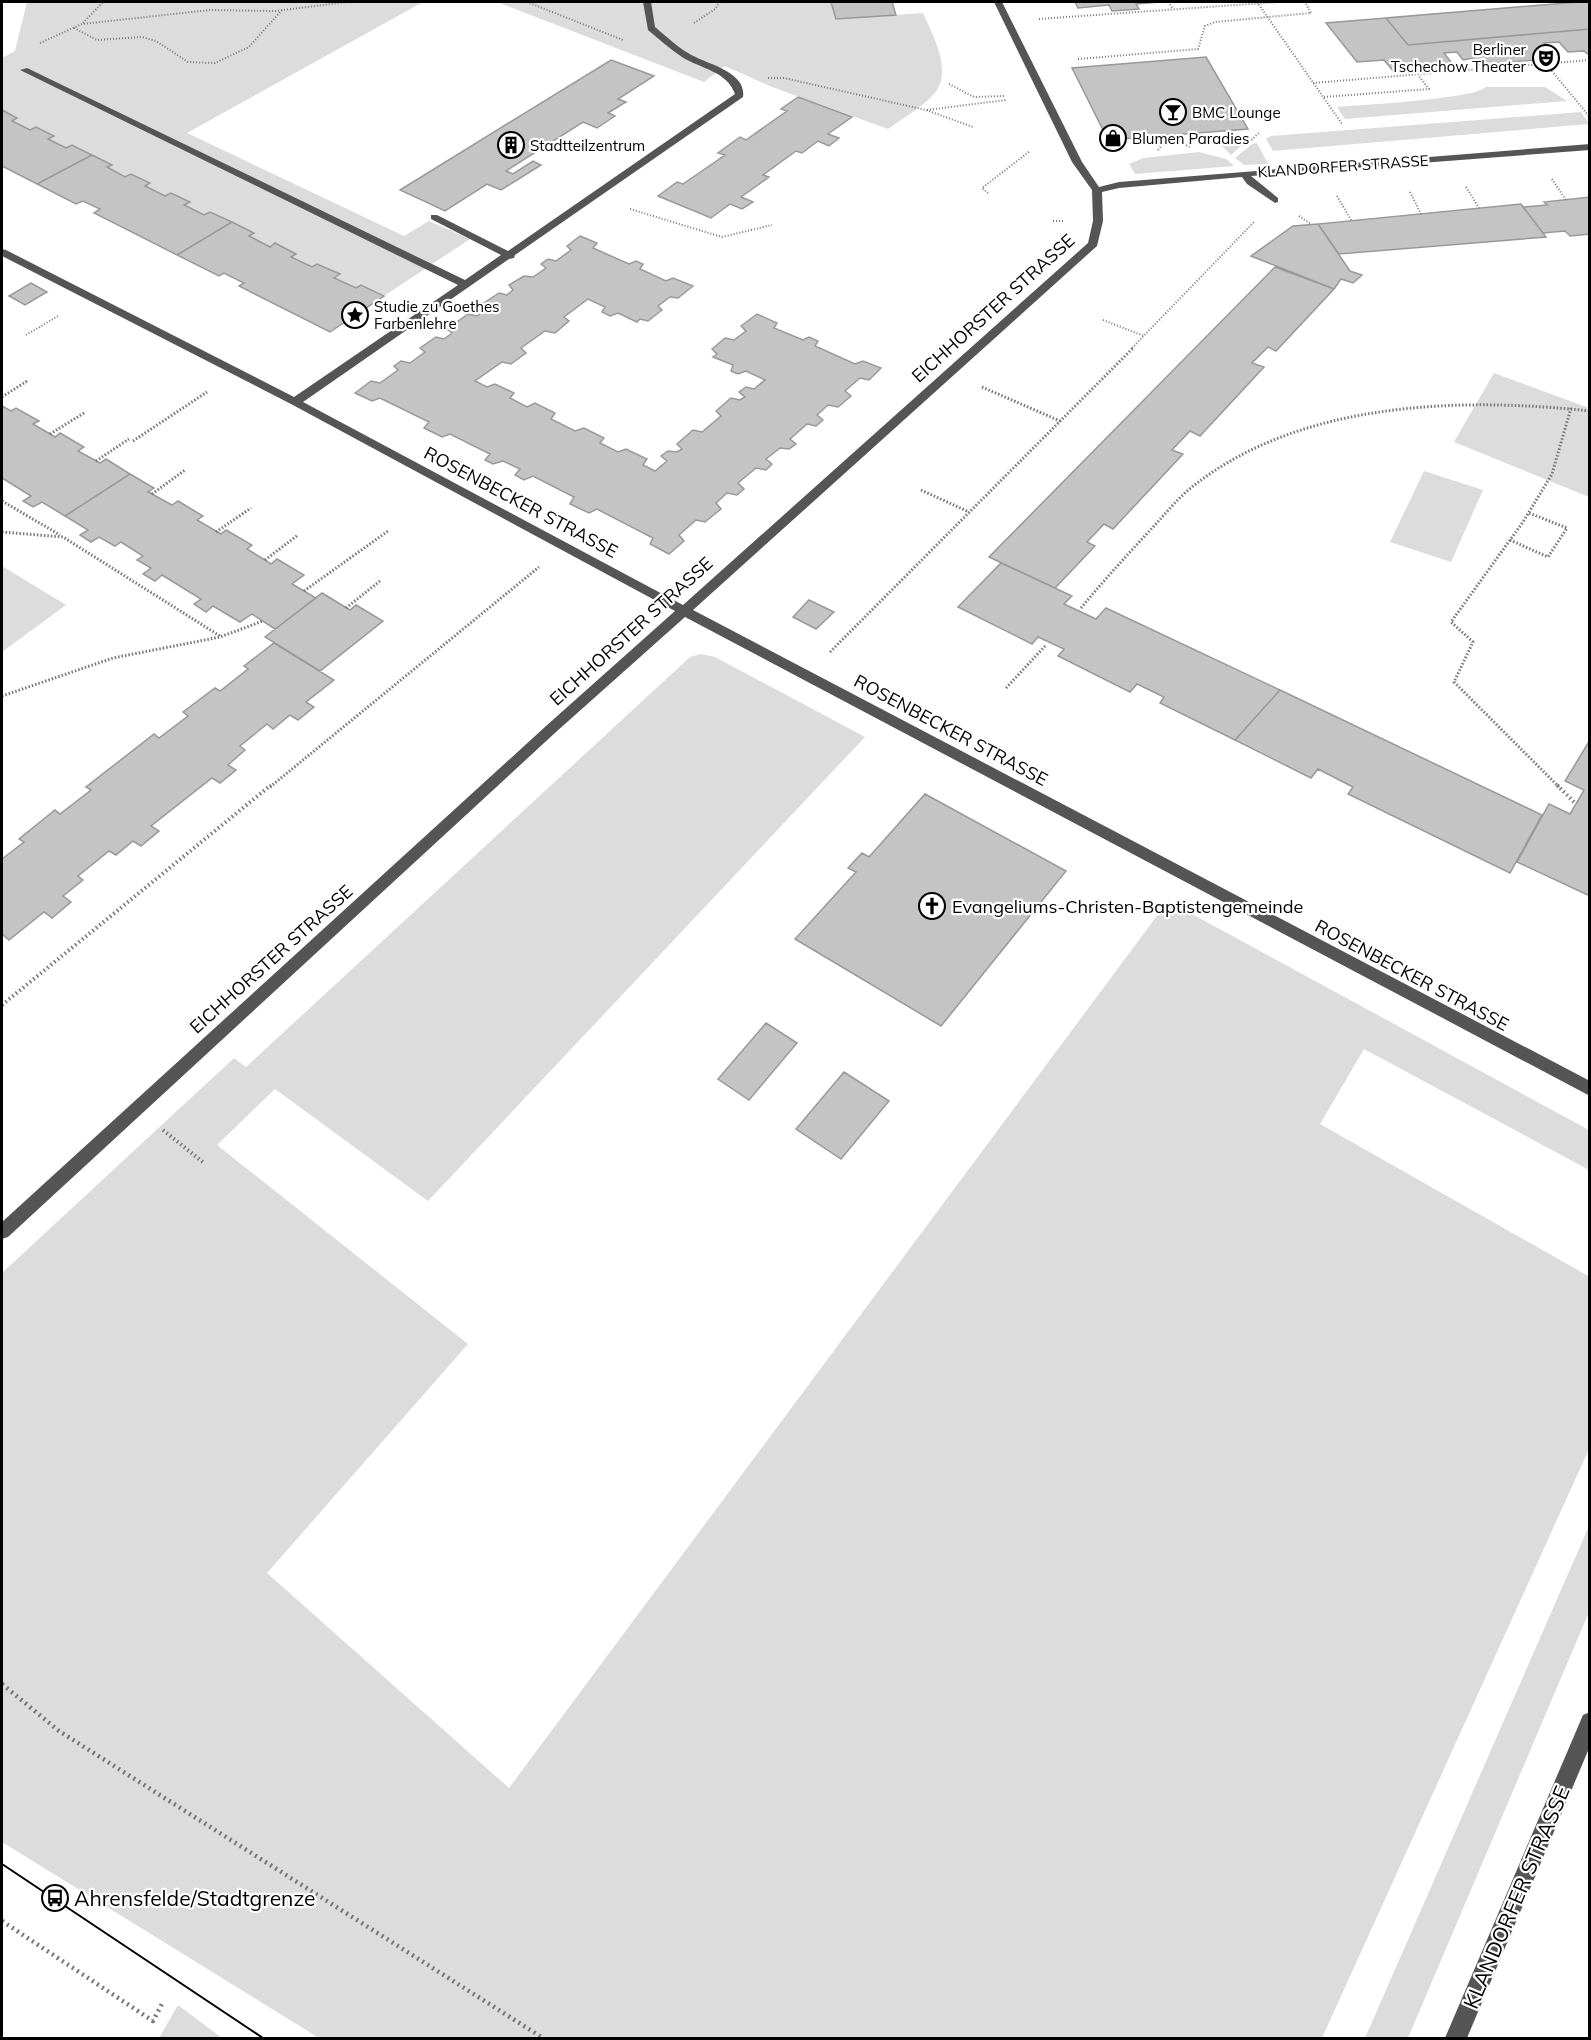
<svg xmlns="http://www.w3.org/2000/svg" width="1591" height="2040" font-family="Mulish,sans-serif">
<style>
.green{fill:#dcdcdc}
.building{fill:#c4c4c4;stroke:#999;stroke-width:1.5}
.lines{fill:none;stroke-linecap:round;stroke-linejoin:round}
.path-far3{stroke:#777;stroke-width:2;stroke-dasharray:1 2;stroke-linecap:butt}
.path-far2{stroke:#777;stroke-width:3;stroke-dasharray:1.5 2;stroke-linecap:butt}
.path-far1{stroke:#777;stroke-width:4;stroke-dasharray:1.5 3;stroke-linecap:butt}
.path{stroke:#777;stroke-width:4.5;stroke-dasharray:2 4;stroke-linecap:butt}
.minor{fill:#555;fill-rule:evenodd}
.tram{stroke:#000;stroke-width:2}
.labels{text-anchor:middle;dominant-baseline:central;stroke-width:4.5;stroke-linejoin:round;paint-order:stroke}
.far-poi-label{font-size:15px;fill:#000;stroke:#fff;text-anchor:start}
.far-street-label{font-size:15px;fill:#000;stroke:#fff}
.street-label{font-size:18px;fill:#000;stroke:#fff}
.poi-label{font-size:18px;fill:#000;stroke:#fff;text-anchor:start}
.near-street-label{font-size:21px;fill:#000;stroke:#fff}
.near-poi-label{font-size:21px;fill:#000;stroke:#fff;text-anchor:start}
</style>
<rect width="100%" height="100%" fill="#fff"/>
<path class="green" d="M27 2H423L187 133 404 236 429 221 470 239 384 296 361 285 356 288 334 278 339 274 317 264 312 267 291 257 295 253 275 243 270 247 249 236 253 233 210 212 204 215 184 205 189 202 171 193 165 196 145 186 149 182 131 174 125 177 107 167 111 164 72 145 66 148 48 139 53 135 36 127 30 130 12 121 17 118 2 110V58L15 51Z
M497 2H831L837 19 923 13C933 36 954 73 933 95 921 108 903 118 888 129L772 87 725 66 704 82Z
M1486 87H1545L1567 101 1345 119 1337 107C1361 105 1474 99 1486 87Z
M1581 112 1589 124 1273 151 1266 139 1271 136Z
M1247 138 1249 139 1231 155 1223 147 1202 142Z
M1257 143 1268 164 1244 165 1235 158 1252 144Z
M1199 152 1226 159 1234 166 1135 174 1129 164 1143 158Z
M1494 373 1589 408V497L1454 442Z
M1424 471 1483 490 1451 562 1390 542Z
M2 566 66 605 2 652Z
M701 654 715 657 865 737 428 1201 275 1089 217 1145 468 1344 267 1573 509 1788 1168 901 1589 1130V1170L1364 1049 1320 1124 1590 1277 1589 1449 1322 2038H319L2 1842V1273L234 1058 246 1067 690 657Z
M1589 1526V1612L1408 2038H1365Z
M178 2005 222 2038H159Z"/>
<path class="building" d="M831 2H903H892L896 15 836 19Z
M1075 2H1160L1136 4 1139 9 1112 11 1109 5 1078 8Z
M1578 2H1590V29L1408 45 1386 18Z
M1386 18 1408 45 1590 29V56L1584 51 1568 52 1559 42 1544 43 1558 58 1480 65 1474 58 1463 60 1457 52 1444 53 1454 66 1394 72 1384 60 1357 62 1326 23Z
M1206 57 1248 129 1108 140 1072 68Z
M611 60 654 76 618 99 626 102 608 113 615 116 597 128 583 122 506 171 513 174 533 161 541 165 501 190 487 184 445 211 400 190Z
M798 97 852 117 828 134 839 138 829 146 818 141 802 153 796 151 763 175 769 177 741 197 753 202 742 209 730 204 711 218 658 196 677 182 683 184 725 155 718 153 740 137 746 140 787 111 781 109Z
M2 110 17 118 12 121 30 130 36 127 54 136 48 139 66 148 72 145 92 155 37 184 2 166Z
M92 155 112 165 107 167 125 177 131 174 150 183 145 186 165 196 171 193 190 202 184 205 204 215 210 212 232 222 177 255 94 213 100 209 83 201 76 204 37 184Z
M1590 197V234L1570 236 1565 231 1543 233 1523 207 1547 205 1544 202Z
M1521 204 1546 237 1339 254 1318 224Z
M232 222 254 233 249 236 270 247 275 243 296 254 291 257 312 267 317 264 340 274 334 278 356 288 361 285 384 296 330 332 239 286 244 283 224 273 219 276 177 255Z
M1318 224 1350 271 1362 275 1353 283 1341 279 1334 289 1251 256 1293 226Z
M580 236 597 243 593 248 629 264 636 261 643 264 640 269 666 281 673 278 693 286 678 298 670 297 658 306 662 310 648 321 640 319 637 322 618 313 610 316 602 312 605 307 588 299 564 317 569 321 555 333 545 331 521 348 526 353 511 364 502 362 475 381 487 387 495 384 514 393 510 398 527 407 535 403 555 413 551 419 575 431 584 428 604 438 600 443 618 452 626 449 647 459 643 465 655 471 667 461 661 456 668 451 677 452 682 449 677 444 693 430 702 432 721 416 716 411 731 398 740 400 745 397 739 392 746 387 754 389 765 380 746 371 738 374 731 371 733 365 713 357 717 354 712 349 725 338 734 340 746 331 741 326 757 314 777 323 774 328 803 340 809 337 818 341 815 346 855 364 863 361 881 368 869 380 860 378 845 391 851 396 838 407 828 405 817 415 823 420 816 426 807 424 790 439 796 444 789 449 780 448 766 459 772 464 766 470 756 468 738 483 744 489 737 495 727 493 716 503 721 509 705 522 696 520 679 535 684 541 669 554 650 544 653 538 597 509 589 513 570 504 574 497 533 476 524 480 515 475 520 469 503 461 493 464 485 460 490 454 450 434 442 437 424 428 429 422 380 398 372 401 355 393 371 381 380 383 398 370 394 366 401 361 410 363 425 352 420 348 436 337 444 339 452 333 447 329 468 314 477 316 482 312 478 307 499 293 507 295 513 290 509 285 524 276 533 277 546 268 541 264 548 259 556 261 571 250 567 246Z
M1275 267 1334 289 1276 351 1268 347 1252 363 1264 367 1200 436 1190 431 1172 450 1183 454 1113 529 1104 524 1087 542 1095 546 1055 588 989 557Z
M31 283 47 292 25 305 9 296Z
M2 406 11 411 16 408 39 421 33 424 50 434 55 437 60 433 84 447 78 451 100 463 106 459 130 474 65 516 42 502 33 507 23 501 31 496 2 478Z
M130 474 154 488 148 492 152 494 172 505 178 501 203 516 197 520 221 534 226 530 252 545 247 549 265 560 271 564 277 559 304 575 292 584 316 598 275 629 252 614 240 622 213 606 206 612 194 604 201 599 162 575 155 581 143 574 151 568 137 560 143 556 121 542 115 546 99 537 91 542 80 535 88 530 65 516Z
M1001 563 1072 596 1064 604 1096 619 1106 608 1280 690 1235 740 1160 703 1164 697 1137 684 1130 692 1058 656 1064 649 1038 637 1032 644 958 607Z
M322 593 350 610 356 605 383 621 320 671 265 637Z
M809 600 834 612 816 629 793 617Z
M274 643 334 680 306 702 314 707 298 720 290 715 273 729 267 724 240 746 245 750 228 765 236 770 220 783 212 778 151 826 159 831 141 846 133 841 116 855 109 851 78 876 83 880 63 896 71 902 52 918 44 912 9 940 2 934V859L24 842 19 839 55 810 60 814 91 790 86 787 154 734 159 738 188 716 183 712 215 688 220 691 248 669 244 666Z
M1280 690 1542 815 1510 873 1348 794 1353 787 1318 769 1311 778 1235 740Z
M1590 740V896L1517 862 1549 804 1570 814 1576 804 1584 790 1565 781Z
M925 794 1066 871 941 1026 795 939 856 872 848 868 862 853 869 857Z
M766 1023 797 1043 749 1100 718 1079Z
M844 1072 889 1101 841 1159 796 1129Z"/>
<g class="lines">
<path class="path-far3" d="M527 2 623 40
M1168 2 1173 9
M1257 2 1342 124
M1039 19 1278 2
M83 23 103 2
M694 23 715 9 720 2
M74 28 97 40 142 37 156 41 188 62 215 63 249 47 282 10
M40 43 82 24 210 10 276 11 347 2
M1078 59 1198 49 1205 26 1215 22 1311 13 1305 2
M1546 64 1589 116
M768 78H784L926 110 973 127
M1313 83 1590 60
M949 84 974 97 1004 96
M1324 97 1429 89 1418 75
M927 110 1006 100
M1247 144 1260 132
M1158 150 1169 137 1190 147
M1552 179 1566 200
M1466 187 1479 208
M1410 192 1421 214
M988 193 982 188 1030 151
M1337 196 1351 220
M630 209 722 237 772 225
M1299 216 1311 224
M1053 221H1065
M1103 320 1144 336
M26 335 58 316
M1132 348 1254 222"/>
<path class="path-far2" d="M982 387 1060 421
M2 397 27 381
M50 434 84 413
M133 441 207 392
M96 461 129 439
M921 490 969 512
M152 494 185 470
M2 501 60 535
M2 532 63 537 220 636
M216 532 251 508
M1510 540 1548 557 1567 528 1529 513
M265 560 298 535
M304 591 388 531
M346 608 380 581
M1081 608C1104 580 1129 553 1154 526 1166 513 1178 498 1192 487 1300 401 1460 397 1590 411
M830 652 1134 347
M1006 688 1046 645
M2 696 113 658 220 637 263 621
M270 787 539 567
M1559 787 1454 682 1473 642 1451 622 1523 522 1552 474 1571 408"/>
<path class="path-far1" d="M1557 785 1576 804
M2 1005 271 785
M163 1130 204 1163"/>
<path class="path" d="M2 1684 59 1731 543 2038
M2 1921 153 2021 163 2002"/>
<path class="minor" d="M643 2H651L655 27C666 36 676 46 688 53 705 64 747 71 743 97L515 255 514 258 509 259 303 402 683 605 1088 243 1093 221 1092 190 1072 162 994 2H1002L1082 162 1099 187 1119 182 1590 144V150L1251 176 1278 198V202L1275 203 1247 184 1242 177 1119 188 1102 192 1103 221 1097 246 693 610 1590 1081V1096L685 617 556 732 8 1237 2 1239V1222L546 726 675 611 291 404 2 256V249L6 250 294 397 458 285 20 70 27 68 465 280 501 255 431 219V215H437L508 251 735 94C727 71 701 69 682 57 670 49 659 39 648 30Z
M1590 1712V1746L1467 2038H1445L1583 1715Z"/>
<path class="tram" d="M2 1864 263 2038"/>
</g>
<defs>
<symbol id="theatre-ring" viewBox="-11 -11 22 22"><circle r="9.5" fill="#fff" stroke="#000" stroke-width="1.5"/><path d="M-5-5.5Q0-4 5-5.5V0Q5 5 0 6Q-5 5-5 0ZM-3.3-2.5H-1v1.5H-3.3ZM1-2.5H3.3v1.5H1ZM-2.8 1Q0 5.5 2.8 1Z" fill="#000"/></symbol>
<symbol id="bar-ring" viewBox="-11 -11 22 22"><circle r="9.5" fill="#fff" stroke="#000" stroke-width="1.5"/><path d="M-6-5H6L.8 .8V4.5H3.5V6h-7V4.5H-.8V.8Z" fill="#000"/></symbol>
<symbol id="shop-ring" viewBox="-11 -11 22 22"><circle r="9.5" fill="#fff" stroke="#000" stroke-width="1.5"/><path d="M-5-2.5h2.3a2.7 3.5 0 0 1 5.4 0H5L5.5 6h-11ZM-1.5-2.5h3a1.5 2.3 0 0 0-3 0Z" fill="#000"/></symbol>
<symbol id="building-ring" viewBox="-11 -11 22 22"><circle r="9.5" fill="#fff" stroke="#000" stroke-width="1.5"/><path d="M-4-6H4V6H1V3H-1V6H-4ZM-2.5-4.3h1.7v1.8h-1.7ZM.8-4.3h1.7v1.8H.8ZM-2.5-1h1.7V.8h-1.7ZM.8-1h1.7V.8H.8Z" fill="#000"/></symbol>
<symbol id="sight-ring" viewBox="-11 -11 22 22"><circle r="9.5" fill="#fff" stroke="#000" stroke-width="1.5"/><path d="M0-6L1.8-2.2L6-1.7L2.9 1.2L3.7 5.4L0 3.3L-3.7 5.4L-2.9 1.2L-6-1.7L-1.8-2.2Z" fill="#000"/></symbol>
<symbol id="church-ring" viewBox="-11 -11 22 22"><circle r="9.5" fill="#fff" stroke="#000" stroke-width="1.5"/><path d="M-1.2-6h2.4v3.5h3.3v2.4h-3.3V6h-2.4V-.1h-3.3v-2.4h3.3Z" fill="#000"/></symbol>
<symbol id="bus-ring" viewBox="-11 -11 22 22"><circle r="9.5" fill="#fff" stroke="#000" stroke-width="1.5"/><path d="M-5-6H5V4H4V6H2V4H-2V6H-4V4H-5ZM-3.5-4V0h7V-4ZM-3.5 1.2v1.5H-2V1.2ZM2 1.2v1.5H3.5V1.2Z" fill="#000"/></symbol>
</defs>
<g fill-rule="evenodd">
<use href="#theatre-ring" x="1531" y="43" width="30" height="30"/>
<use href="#bar-ring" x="1158" y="97" width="30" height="30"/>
<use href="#shop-ring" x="1098" y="123" width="30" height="30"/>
<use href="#building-ring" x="496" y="130" width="30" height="30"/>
<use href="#sight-ring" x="340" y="300" width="30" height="30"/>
<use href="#church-ring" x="917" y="891" width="30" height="30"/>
<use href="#bus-ring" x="40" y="1883" width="30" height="30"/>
</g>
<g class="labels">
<g class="far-poi-label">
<text x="1526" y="49" text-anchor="end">Berliner<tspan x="1526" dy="17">Tschechow Theater</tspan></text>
<text x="1192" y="112">BMC Lounge</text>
<text x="1132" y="138">Blumen Paradies</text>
<text x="530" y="145">Stadtteilzentrum</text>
<text x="374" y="306">Studie zu Goethes<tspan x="374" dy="17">Farbenlehre</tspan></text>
</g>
<g class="far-street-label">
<text transform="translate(1343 166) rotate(-4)">KLANDORFER STRASSE</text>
</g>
<g class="street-label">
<text transform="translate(993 308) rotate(-42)">EICHHORSTER STRASSE</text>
<text transform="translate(521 502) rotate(28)">ROSENBECKER STRASSE</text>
<text transform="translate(631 631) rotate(-42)">EICHHORSTER STRASSE</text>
<text transform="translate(951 730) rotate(28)">ROSENBECKER STRASSE</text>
<text transform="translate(271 959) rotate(-42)">EICHHORSTER STRASSE</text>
<text transform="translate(1412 975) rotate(28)">ROSENBECKER STRASSE</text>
</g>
<g class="poi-label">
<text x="952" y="906">Evangeliums-Christen-Baptistengemeinde</text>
</g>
<g class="near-street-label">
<text transform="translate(1516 1897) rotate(-67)">KLANDORFER STRASSE</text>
</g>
<g class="near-poi-label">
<text x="74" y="1898">Ahrensfelde/Stadtgrenze</text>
</g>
</g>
<rect width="1591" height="2040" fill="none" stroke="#000000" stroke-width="6"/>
</svg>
